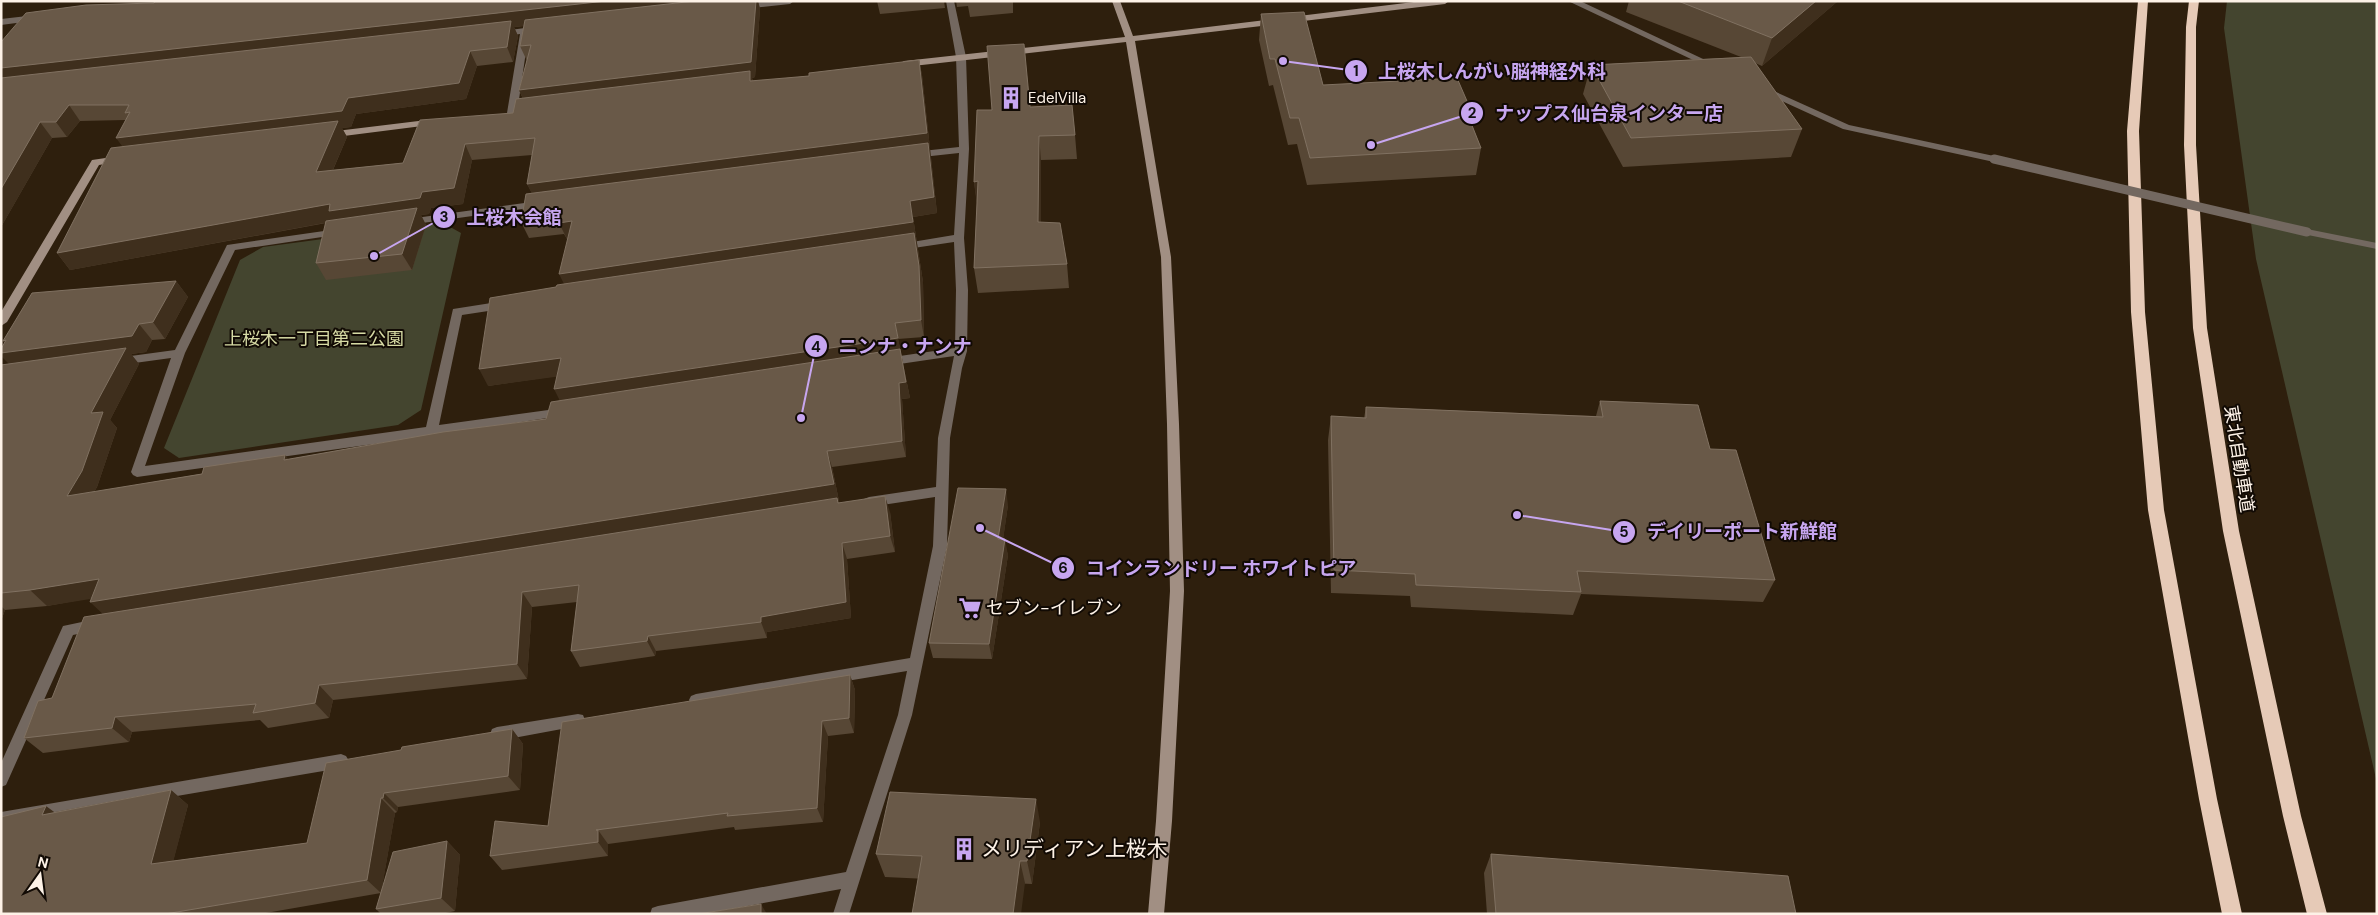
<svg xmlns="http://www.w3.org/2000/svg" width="2378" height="915" font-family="'DM Sans','Noto Sans JP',sans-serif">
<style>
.green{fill:#44452f}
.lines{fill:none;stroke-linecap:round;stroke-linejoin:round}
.street{fill:#736860;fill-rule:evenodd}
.secondary{fill:#a18f83;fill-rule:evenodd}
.highway{fill:#e6cab7;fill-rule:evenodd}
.street-bridge{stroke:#736860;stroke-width:9}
.wall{fill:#574735;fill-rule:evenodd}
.shaded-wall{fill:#3f2f1d}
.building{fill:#695948;stroke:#807161}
.labels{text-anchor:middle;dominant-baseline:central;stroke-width:4;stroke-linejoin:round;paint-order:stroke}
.far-poi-label{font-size:15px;fill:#fdf2e7;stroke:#110a04;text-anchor:start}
.park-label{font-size:18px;fill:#d7dba5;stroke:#110a04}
.street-label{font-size:18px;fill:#fdf2e7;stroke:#110a04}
.poi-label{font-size:18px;fill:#fdf2e7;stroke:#110a04;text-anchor:start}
.near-poi-label{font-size:21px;fill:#fdf2e7;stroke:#110a04;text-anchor:start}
.leader{fill:none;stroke:#c7a6f0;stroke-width:2}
.callout-dot{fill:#c7a6f0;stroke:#110a04;stroke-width:2}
.mark-label{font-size:15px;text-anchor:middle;font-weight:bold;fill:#111}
.callout-label{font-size:19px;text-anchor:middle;font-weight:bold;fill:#c7a6f0;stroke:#110a04;stroke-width:4;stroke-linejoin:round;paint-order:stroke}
</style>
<rect width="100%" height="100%" fill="#2e1f0d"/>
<path class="green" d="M2227 1H2377V783L2256 259 2224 28Z
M443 223 461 233 421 410 398 425 179 458 164 448 240 260 263 247Z"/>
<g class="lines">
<path class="street" d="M763 1H794L790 4 743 9 739 6 743 3Z
M946 1H954L966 57 969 149 964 238 968 290 967 351 962 368 950 438 947 546 912 715 849 914H833L841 889 703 914H650L652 908 658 906 846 872 898 715 907 671 696 706 691 704 689 700 691 696 696 694 910 658 933 546 935 497 869 507 864 505 863 502 864 499 869 497 936 487 938 438 954 356 886 366 880 362 886 358 955 348 956 290 954 242 900 250 895 247 900 244 954 235 959 153 913 158 908 155 913 152 959 147 956 57Z
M1568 1H1580L1718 66 1710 68Z
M36 15 39 16V20L1 25V19Z
M525 28 529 31 517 113 512 116 507 113 520 34 501 37 497 34 501 31Z
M1765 87 1849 125 1994 156 1999 159 1994 162 1843 129 1762 92V88Z
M539 201 544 204 543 206 408 225 403 222 408 219Z
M338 229 343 232 342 234 235 250 185 353 145 466 426 427 453 309 504 301 510 305 508 308 462 315 439 425 563 408 569 412 567 415 431 436 137 477 133 475 131 472 171 358 120 365 116 364 114 361 116 358 175 350 227 245Z
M2307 229 2377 243V249L2303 234V230Z
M96 619 101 621 103 625 101 629 73 635 6 785 1 787V763L63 626Z
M578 714 583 715 585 720 583 725 578 726 497 741 492 739 490 734 492 729 497 727Z
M341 754 346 756 349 761 346 766 341 768 1 826V812Z"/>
<path class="secondary" d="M1112 1H1120L1133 36 1422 1H1449L1445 4 1135 41 1171 257 1179 424 1184 591 1172 821 1164 914H1148L1156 821 1170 591 1167 424 1161 257 1126 42 904 67 899 64 904 61 1125 37Z
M435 119 438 120V124L328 138 323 135 328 132Z
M119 156 123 157V161L99 165 7 322 1 326V312L92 160Z"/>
<path class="highway" d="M2138 1H2148L2139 131 2145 312 2164 510 2217 799 2242 914H2222L2199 799 2148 510 2131 312 2127 131Z
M2189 1H2199L2196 27V145L2207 328 2239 531 2301 816 2327 914H2307L2283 816 2223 531 2193 328 2184 145 2186 27Z"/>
<path class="street-bridge" d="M1994 159 2307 232"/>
</g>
<path class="wall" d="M155 1H758L760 9 755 77 752 78 753 81 809 76 919 60 922 75 937 213 913 217 923 282 924 337 898 339 910 398 902 399 906 457 832 467 839 501H838L839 503 890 512 895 552 847 559 851 618 767 632V638L656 651 655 656 580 667 571 651 577 602 532 607 527 679 333 700 329 718 268 728 260 720 132 732 129 742 43 753 24 738 52 698 103 614 91 598 47 606 5 610 1 621V365L8 364 176 281 188 297 165 339 152 340 146 352 131 354 139 364 110 420 117 428 97 487 94 492 289 459 546 419 560 401 557 376 488 386 556 287 564 284 568 239H567L564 234 529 238 521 222 532 193 527 184 532 155 472 160 463 204 431 208 429 214 421 215 426 225 412 270 326 280 316 263 326 223 70 270 57 253 122 147 125 120 80 121 67 137 52 138 1 227V42L154 3ZM524 26 520 46 527 61 519 90 523 99 513 113 403 163 333 170 347 137 342 128 351 127 356 114 466 99 477 66 513 62 518 36 514 27Z
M877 1H944L945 8 880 14Z
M956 1H1013V13L970 17 968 6 957 7Z
M1629 1H1838L1762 66 1755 63 1802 129 1791 157 1623 167 1583 94 1591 65 1741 57 1626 12Z
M1261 14 1323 85 1470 108 1469 117 1481 148 1476 175 1307 185 1297 144 1288 145 1273 85 1269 86 1259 40Z
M1030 107 1075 135 1077 159 1041 160V223L1067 264 1069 288 978 293 974 268 977 203 974 182Z
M1600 401 1710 449 1775 580 1763 602 1581 594 1573 615 1411 607 1410 596 1331 593 1328 440 1331 416 1364 418 1366 407 1596 416Z
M1008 505 1003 539 1008 555 992 659 933 658 929 643Z
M850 675 855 690 854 733 828 736 823 822 735 830 734 827 608 844V856L502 870 490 856 548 826Z
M512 729 523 744 520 790 398 807 397 812 395 813 381 892 447 841 460 855 455 911 441 914H381L376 909 381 893 260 914H1L55 812 171 790 188 805 173 861 307 843 401 750Z
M1040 822 1032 884 885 877 876 854Z
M1491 854 1796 914H1487L1484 873Z"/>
<path class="shaded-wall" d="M606 1H746L514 27 518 36 513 62 507 47 1 85V68Z
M756 1H758L760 9 755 77 752 78 755 87 526 105 519 90Z
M1816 1H1838L1762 66 1772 38Z
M470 51 477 66 466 99 356 114 351 127 342 128 347 137 325 188 128 154 116 138 348 98Z
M919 60 922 75 937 213 913 217 923 282 924 337 921 320 567 290 559 274 913 222 535 200 527 184Z
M69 105 80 121 67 137 56 122Z
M40 122 52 138 1 227V189Z
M1039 136 1041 160V247L1038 222Z
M465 144 472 160 463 204 431 208 429 214 421 215 426 225 412 270 402 254 335 221 70 270 57 253 330 204Z
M978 181 977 206 974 182Z
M572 221 579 238 567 239 559 223Z
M176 281 188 297 165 339 153 322Z
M895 323 910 398 902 399 906 457 902 441 562 405 554 389Z
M139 324 152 340 146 352 131 354 139 364 110 420 117 428 97 487 82 512 67 496 14 369 1 356V353L13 351 3 341Z
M561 358 569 375 488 386 479 369Z
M827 451 832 467 839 501H838L842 514 106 617 90 602Z
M285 455 298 471 284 460Z
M1006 489 1008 505 1001 554 998 539Z
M885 496 890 512 895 552 890 536Z
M1005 539 1008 555 992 659 989 644Z
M842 543 847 559 851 618 767 632V638L761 622V617Z
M99 579 115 595 47 606 30 590Z
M522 592 532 607 527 679 517 664Z
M1 606 5 610 1 621Z
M648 636 656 651 655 656 647 641Z
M850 675 855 690 854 733 849 718Z
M319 685 333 700 329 718 315 703Z
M115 717 132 732 129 742 112 728Z
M822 721 828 736 823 822 817 808Z
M512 729 523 744 520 790 508 776Z
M171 790 188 805 169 878 151 864Z
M384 793 398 807 397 812 383 798Z
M381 798 395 813 381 893 367 880Z
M1036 799 1040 822 1032 884 1027 861Z
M46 806 65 820 42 815Z
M598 830 608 844V856L598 842Z
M447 841 460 855 455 911 441 898Z
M1020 861 1025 883 1021 914H1013Z
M761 904 767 914H761Z"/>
<path class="building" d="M155 1H606L1 68V42L26 13 86 5 154 3Z
M695 1H756L751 62 519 90 531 45 520 46 525 20Z
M1678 1H1816L1772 38Z
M1304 12 1323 85 1457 78 1470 108H1465L1481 148 1310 158 1299 118H1290L1275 59H1270L1261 14Z
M511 21 507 47 470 51 459 83 348 98 342 111 116 138 130 112 125 113 129 105H69L56 122H40L1 189V78Z
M1024 44 1030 107 1072 105 1075 135 1039 136 1038 222 1060 223 1067 264 974 268 978 181 974 182 977 110H992L987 46Z
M1751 57 1802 129 1631 138 1591 65Z
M919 60 927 133 527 184 535 138 465 144 454 188 422 192 420 198 329 211 330 204 57 253 111 148 338 121 316 172 403 163 420 120 513 113 516 99 750 71V81L809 76V73Z
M928 143 934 197 910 201 913 222 559 274 572 221 559 223 560 217 521 222 526 194Z
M417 208 402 254 316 263 326 221Z
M914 233 919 266 921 320 895 323 898 338 554 389 561 358 479 369 490 298 556 287 557 285Z
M176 281 153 322 139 324 132 336 1 353V349L6 340 3 341 32 293Z
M126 348 91 413 103 412 82 471 67 496 202 474 204 467 285 455 284 460 443 432 546 419 551 402 900 349 906 382 899 383 902 441 827 451 834 484 90 602 99 579 30 590 1 593V365Z
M1600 401 1698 405 1710 449 1736 450 1775 580 1577 571 1581 592 1416 585 1415 574 1334 570 1331 416 1366 418V407L1603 417Z
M958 488 1006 489 998 539H1005L989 644 929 643Z
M885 496 890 536 842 543 846 602 761 617V622L648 636 647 641 571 651 579 585 522 592 517 664 319 685 315 703 253 713 256 704 115 717 112 728 24 738 38 701 52 698 84 617 837 498 838 503Z
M850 675 849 718 822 721 817 808 727 816 728 813 596 830H598V842L490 856 495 821 548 826 562 722Z
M512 729 508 776 384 793 383 798H381L367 880 165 914H1V817L46 806 42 815 171 790 151 864 307 843 326 763 401 750 402 747Z
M890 792 1036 799 1027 861H1020L1013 914H912L922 856 876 854Z
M447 841 441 898 376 909 393 852Z
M1491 854 1788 876 1796 914H1496Z
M761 904V914H698Z"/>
<defs>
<symbol id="building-bare" viewBox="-9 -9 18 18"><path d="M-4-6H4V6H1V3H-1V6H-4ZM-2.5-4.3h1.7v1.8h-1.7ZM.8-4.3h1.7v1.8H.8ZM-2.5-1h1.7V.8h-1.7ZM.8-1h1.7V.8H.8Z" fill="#c7a6f0" stroke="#110a04" stroke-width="2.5" paint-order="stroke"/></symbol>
<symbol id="supermarket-bare" viewBox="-9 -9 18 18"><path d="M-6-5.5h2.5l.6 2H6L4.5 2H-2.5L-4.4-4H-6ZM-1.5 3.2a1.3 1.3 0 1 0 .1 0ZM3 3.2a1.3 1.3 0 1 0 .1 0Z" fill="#c7a6f0" stroke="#110a04" stroke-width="2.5" paint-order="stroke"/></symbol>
</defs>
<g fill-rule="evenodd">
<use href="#building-bare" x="995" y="82" width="32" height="32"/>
<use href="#supermarket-bare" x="954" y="592" width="32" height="32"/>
<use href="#building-bare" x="948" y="833" width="32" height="32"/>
</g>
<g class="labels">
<g class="far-poi-label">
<text x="1028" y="98">EdelVilla</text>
</g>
<g class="park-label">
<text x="314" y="339">上桜木一丁目第二公園</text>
</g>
<g class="street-label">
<text transform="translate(2239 459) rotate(81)">東北自動車道</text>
</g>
<g class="poi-label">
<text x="986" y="608">セブン-イレブン</text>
</g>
<g class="near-poi-label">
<text x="981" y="849">メリディアン上桜木</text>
</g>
</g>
<path class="leader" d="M1283 61L1356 71M1371 145L1472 113M374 256L444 217M801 418L816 346M1517 515L1624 532M980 528L1063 568"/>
<g class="callout-dot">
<circle cx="1283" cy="61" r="5"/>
<circle cx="1371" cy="145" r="5"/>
<circle cx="374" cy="256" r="5"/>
<circle cx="801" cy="418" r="5"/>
<circle cx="1517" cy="515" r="5"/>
<circle cx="980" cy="528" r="5"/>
<circle cx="1356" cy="71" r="12"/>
<circle cx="1472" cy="113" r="12"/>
<circle cx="444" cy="217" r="12"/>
<circle cx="816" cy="346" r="12"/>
<circle cx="1624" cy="532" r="12"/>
<circle cx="1063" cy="568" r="12"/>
</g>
<g class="mark-label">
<text x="1356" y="76">1</text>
<text x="1472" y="118">2</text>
<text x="444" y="222">3</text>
<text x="816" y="352">4</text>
<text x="1624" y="537">5</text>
<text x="1063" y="573">6</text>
</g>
<g class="callout-label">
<text x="1492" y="78">上桜木しんがい脳神経外科</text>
<text x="1609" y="120">ナップス仙台泉インター店</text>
<text x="514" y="224">上桜木会館</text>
<text x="905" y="353">ニンナ・ナンナ</text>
<text x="1742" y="538">デイリーポート新鮮館</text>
<text x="1221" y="575">コインランドリー ホワイトピア</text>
</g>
<rect width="2378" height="915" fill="none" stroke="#fdf2e7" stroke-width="5"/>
<g transform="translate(40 875) rotate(14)" stroke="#110a04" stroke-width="4" paint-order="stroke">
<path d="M0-4L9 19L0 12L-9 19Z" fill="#fdf2e7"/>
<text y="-8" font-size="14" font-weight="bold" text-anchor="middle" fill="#fdf2e7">N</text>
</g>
</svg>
